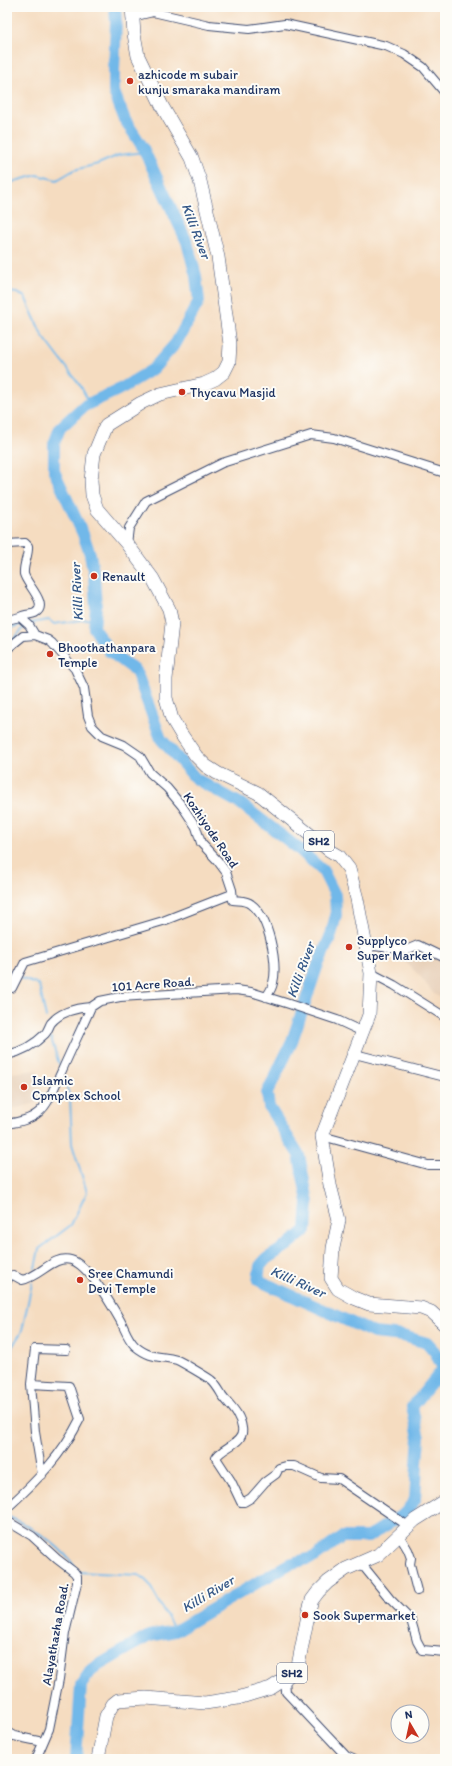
<svg xmlns="http://www.w3.org/2000/svg" width="452" height="1766" font-family="Itim,sans-serif">
<style>
.built{fill:#e7cfb7}
.lines{fill:none;stroke-linecap:round;stroke-linejoin:round}
.stream{stroke:#71b8e9;stroke-width:2}
.river{stroke:#71b8e9;stroke-width:12}
.street-casing{stroke:#3c496d;stroke-width:10}
.primary-casing{stroke:#3c496d;stroke-width:14}
.street{stroke:#fff;stroke-width:8}
.primary{stroke:#fff;stroke-width:13}
.poi-dot{fill:#c8321e;stroke:#fdfcf7;stroke-width:1.5}
.labels{text-anchor:middle;dominant-baseline:central;stroke-width:4;stroke-linejoin:round;paint-order:stroke}
.shield{fill:#fdfcf7;stroke:#5f6c8c;stroke-width:1}
.shield-label{font-size:12px;font-weight:bold;fill:#1b2f5e}
.poi-label{font-size:13px;fill:#1b2f5e;stroke:#fdfcf7;text-anchor:start}
.street-label{font-size:13px;fill:#1b2f5e;stroke:#fdfcf7}
.water-label{font-size:14px;font-style:italic;fill:#355888;stroke:#fdfcf7}
</style>
<rect width="100%" height="100%" fill="#fdfcf7"/>
<filter id="ink" filterUnits="userSpaceOnUse"><feTurbulence type="fractalNoise" baseFrequency=".025" numOctaves="2"/><feDisplacementMap in="SourceGraphic" scale="8" xChannelSelector="R" yChannelSelector="G"/><feConvolveMatrix kernelMatrix="1 2 1 2 8 2 1 2 1" color-interpolation-filters="sRGB"/></filter>
<filter id="wash" filterUnits="userSpaceOnUse"><feTurbulence type="fractalNoise" baseFrequency=".012" numOctaves="4" result="noise"/><feDisplacementMap in="SourceGraphic" scale="16" xChannelSelector="R" yChannelSelector="G"/><feGaussianBlur stdDeviation="0.9" result="paint"/><feColorMatrix in="noise" values="0 0 0 0 0 0 0 0 0 0 0 0 0 0 0 0 0 1.4 0 .05"/><feComposite in="paint" operator="in"/></filter>
<g filter="url(#wash)">
<rect width="100%" height="100%" fill="#f5dcc0"/>
<path class="built" d="M419 948 445 962V1001L433 993 420 976 402 959V954Z
M7 1057H9L12 1073 37 1070 45 1101 7 1110Z"/>
<g class="lines">
<path class="stream" d="M7 186 15 181 37 175 57 180 74 170 98 164 119 155 145 152
M7 292 17 293 25 297 42 335 80 385 90 404
M30 623 49 620 54 624 95 618
M7 629 23 624
M12 641 26 625
M7 975 16 976
M20 978 39 985 46 1018
M51 1038 59 1064
M35 1268 39 1249 71 1225 87 1192 72 1144 70 1097 64 1079
M437 1355 445 1360
M7 1367 12 1347 22 1331 32 1283
M7 1516C34 1528 61 1545 77 1570
M78 1572 138 1575 146 1579 175 1631"/>
<path class="river" d="M76 1759 81 1685 92 1669 149 1636 175 1631 289 1564 315 1557 342 1537H368L405 1513 415 1500 417 1464 419 1438 412 1407 443 1369 435 1352 427 1343 403 1336 374 1333 258 1280 260 1266 266 1259 288 1245 306 1230 308 1202 299 1155 269 1107 267 1093 291 1044 317 967 331 935 336 915 335 895 323 871 299 849 241 804 196 779 161 739 136 671 109 651 94 628 96 607 94 576 90 554 83 534 54 471V444L60 428 84 406 122 388 153 369 176 343 199 301 196 276 187 242 142 146 125 120 114 92V71L116 22 115 7"/>
</g>
</g>
<g filter="url(#ink)">
<g class="lines">
<defs>
<path id="street" d="M132 17 153 12 209 25 249 29 285 24 386 46 404 54 423 67 445 93
M7 544 25 543 28 546C29 555 23 564 24 574 26 584 50 605 35 613 31 615 25 614 20 617
M127 544 129 528 146 501 222 463 311 435 334 438 445 473
M7 620 20 617 29 625 35 635 48 640 52 643 75 669 84 688 88 716 92 726 102 736 124 745 140 756 150 773 167 788 182 806 196 827 201 843 217 860 226 872 232 890 233 900C239 901 246 900 251 904 269 917 278 963 273 983 272 989 269 993 266 997
M7 649 23 636 35 635
M366 945 406 950 418 945 445 958
M371 973 394 985 445 1017
M7 987 12 988 25 962 163 921 232 894
M355 1054 445 1077
M7 1055C21 1052 35 1044 45 1034 48 1031 49 1026 51 1023 61 1011 76 1008 91 1007
M7 1124C18 1122 30 1120 39 1112 49 1104 54 1087 60 1075 70 1052 81 1030 91 1007L100 1001 120 997 236 990 251 992 289 1004 337 1020 363 1032
M322 1136 428 1165H445
M7 1281 9 1276 13 1275 22 1280C40 1277 53 1255 71 1260 88 1265 111 1304 120 1320 125 1329 127 1338 135 1346 152 1360 160 1355 177 1360 182 1362 207 1377 211 1380 216 1384 219 1390 222 1395 230 1406 240 1413 242 1428 245 1444 221 1447 216 1458L231 1481 241 1502H244L251 1498 265 1482 276 1474 279 1468 286 1466H294L321 1478 339 1479 408 1526
M42 1475 35 1432 31 1384 35 1349 66 1350
M7 1508C37 1481 62 1455 80 1419L69 1386 31 1384
M7 1521 32 1536 57 1559 74 1572 77 1576V1583L65 1633 59 1679 49 1729 36 1759
M399 1535 408 1550 411 1558 410 1564 417 1591
M360 1562 390 1599 411 1620 417 1641 422 1650 445 1652
M285 1679 286 1692 346 1756 353 1759
M7 1732 14 1736 43 1742"/>
<path id="primary" d="M132 7 134 34 138 56 162 106 192 158 200 181 218 257 230 344 229 362 224 372 215 379 204 384 160 394 141 403 106 425 94 454 91 480 92 495 97 509 127 544 153 579 169 609 172 623 166 679V698L172 719 181 734 196 756 206 766 217 773 258 793 329 850 339 856 349 869 357 899 371 973 369 1015 322 1136 330 1185 339 1220 333 1248 331 1278 338 1289 354 1298 369 1304 421 1308 431 1312 445 1325
M98 1759 106 1716 113 1704 118 1700 146 1698 205 1703 238 1698 254 1693 271 1688 285 1679 298 1666 309 1610 312 1600 318 1592 328 1582 346 1569 378 1555 415 1520 445 1501"/>
</defs>
<use href="#street" class="street-casing"/>
<use href="#primary" class="primary-casing"/>
<use href="#street" class="street"/>
<use href="#primary" class="primary"/>
</g>
</g>
<g class="poi-dot">
<circle cx="130" cy="81" r="4"/>
<circle cx="182" cy="392" r="4"/>
<circle cx="94" cy="576" r="4"/>
<circle cx="50" cy="654" r="4"/>
<circle cx="349" cy="947" r="4"/>
<circle cx="24" cy="1087" r="4"/>
<circle cx="80" cy="1280" r="4"/>
<circle cx="305" cy="1615" r="4"/>
</g>
<g class="labels">
<g class="shield">
<rect x="304" y="831" width="30" height="20" rx="3"/>
<rect x="277" y="1663" width="30" height="20" rx="3"/>
</g>
<g class="shield-label">
<text x="319" y="841">SH2</text>
<text x="292" y="1673">SH2</text>
</g>
<g class="poi-label">
<text x="138" y="74">azhicode m subair<tspan x="138" dy="15">kunju smaraka mandiram</tspan></text>
<text x="190" y="392">Thycavu Masjid</text>
<text x="102" y="576">Renault</text>
<text x="58" y="647">Bhoothathanpara<tspan x="58" dy="15">Temple</tspan></text>
<text x="357" y="940">Supplyco<tspan x="357" dy="15">Super Market</tspan></text>
<text x="32" y="1080">Islamic<tspan x="32" dy="15">Cpmplex School</tspan></text>
<text x="88" y="1273">Sree Chamundi<tspan x="88" dy="15">Devi Temple</tspan></text>
<text x="313" y="1615">Sook Supermarket</text>
</g>
<g class="street-label">
<text transform="translate(211 830) rotate(56)">Kozhiyode Road</text>
<text transform="translate(153 984) rotate(-4)">101 Acre Road.</text>
<text transform="translate(55 1634) rotate(-80)">Alayathazha Road.</text>
</g>
<g class="water-label">
<text transform="translate(196 231) rotate(69)">Killi River</text>
<text transform="translate(77 592) rotate(-93)">Killi River</text>
<text transform="translate(301 970) rotate(-70)">Killi River</text>
<text transform="translate(298 1282) rotate(24)">Killi River</text>
<text transform="translate(208 1594) rotate(-31)">Killi River</text>
</g>
</g>
<rect width="452" height="1766" fill="none" stroke="#fdfcf7" stroke-width="24"/>
<g transform="translate(410 1724) rotate(351)"><circle r="19" fill="#fdfcf7" stroke="#a3aaba"/>
<path d="M0-3L7 15L0 10L-7 15Z" fill="#c8321e"/>
<text y="-6" font-size="11" font-weight="bold" text-anchor="middle" fill="#1b2f5e">N</text>
</g>
</svg>
